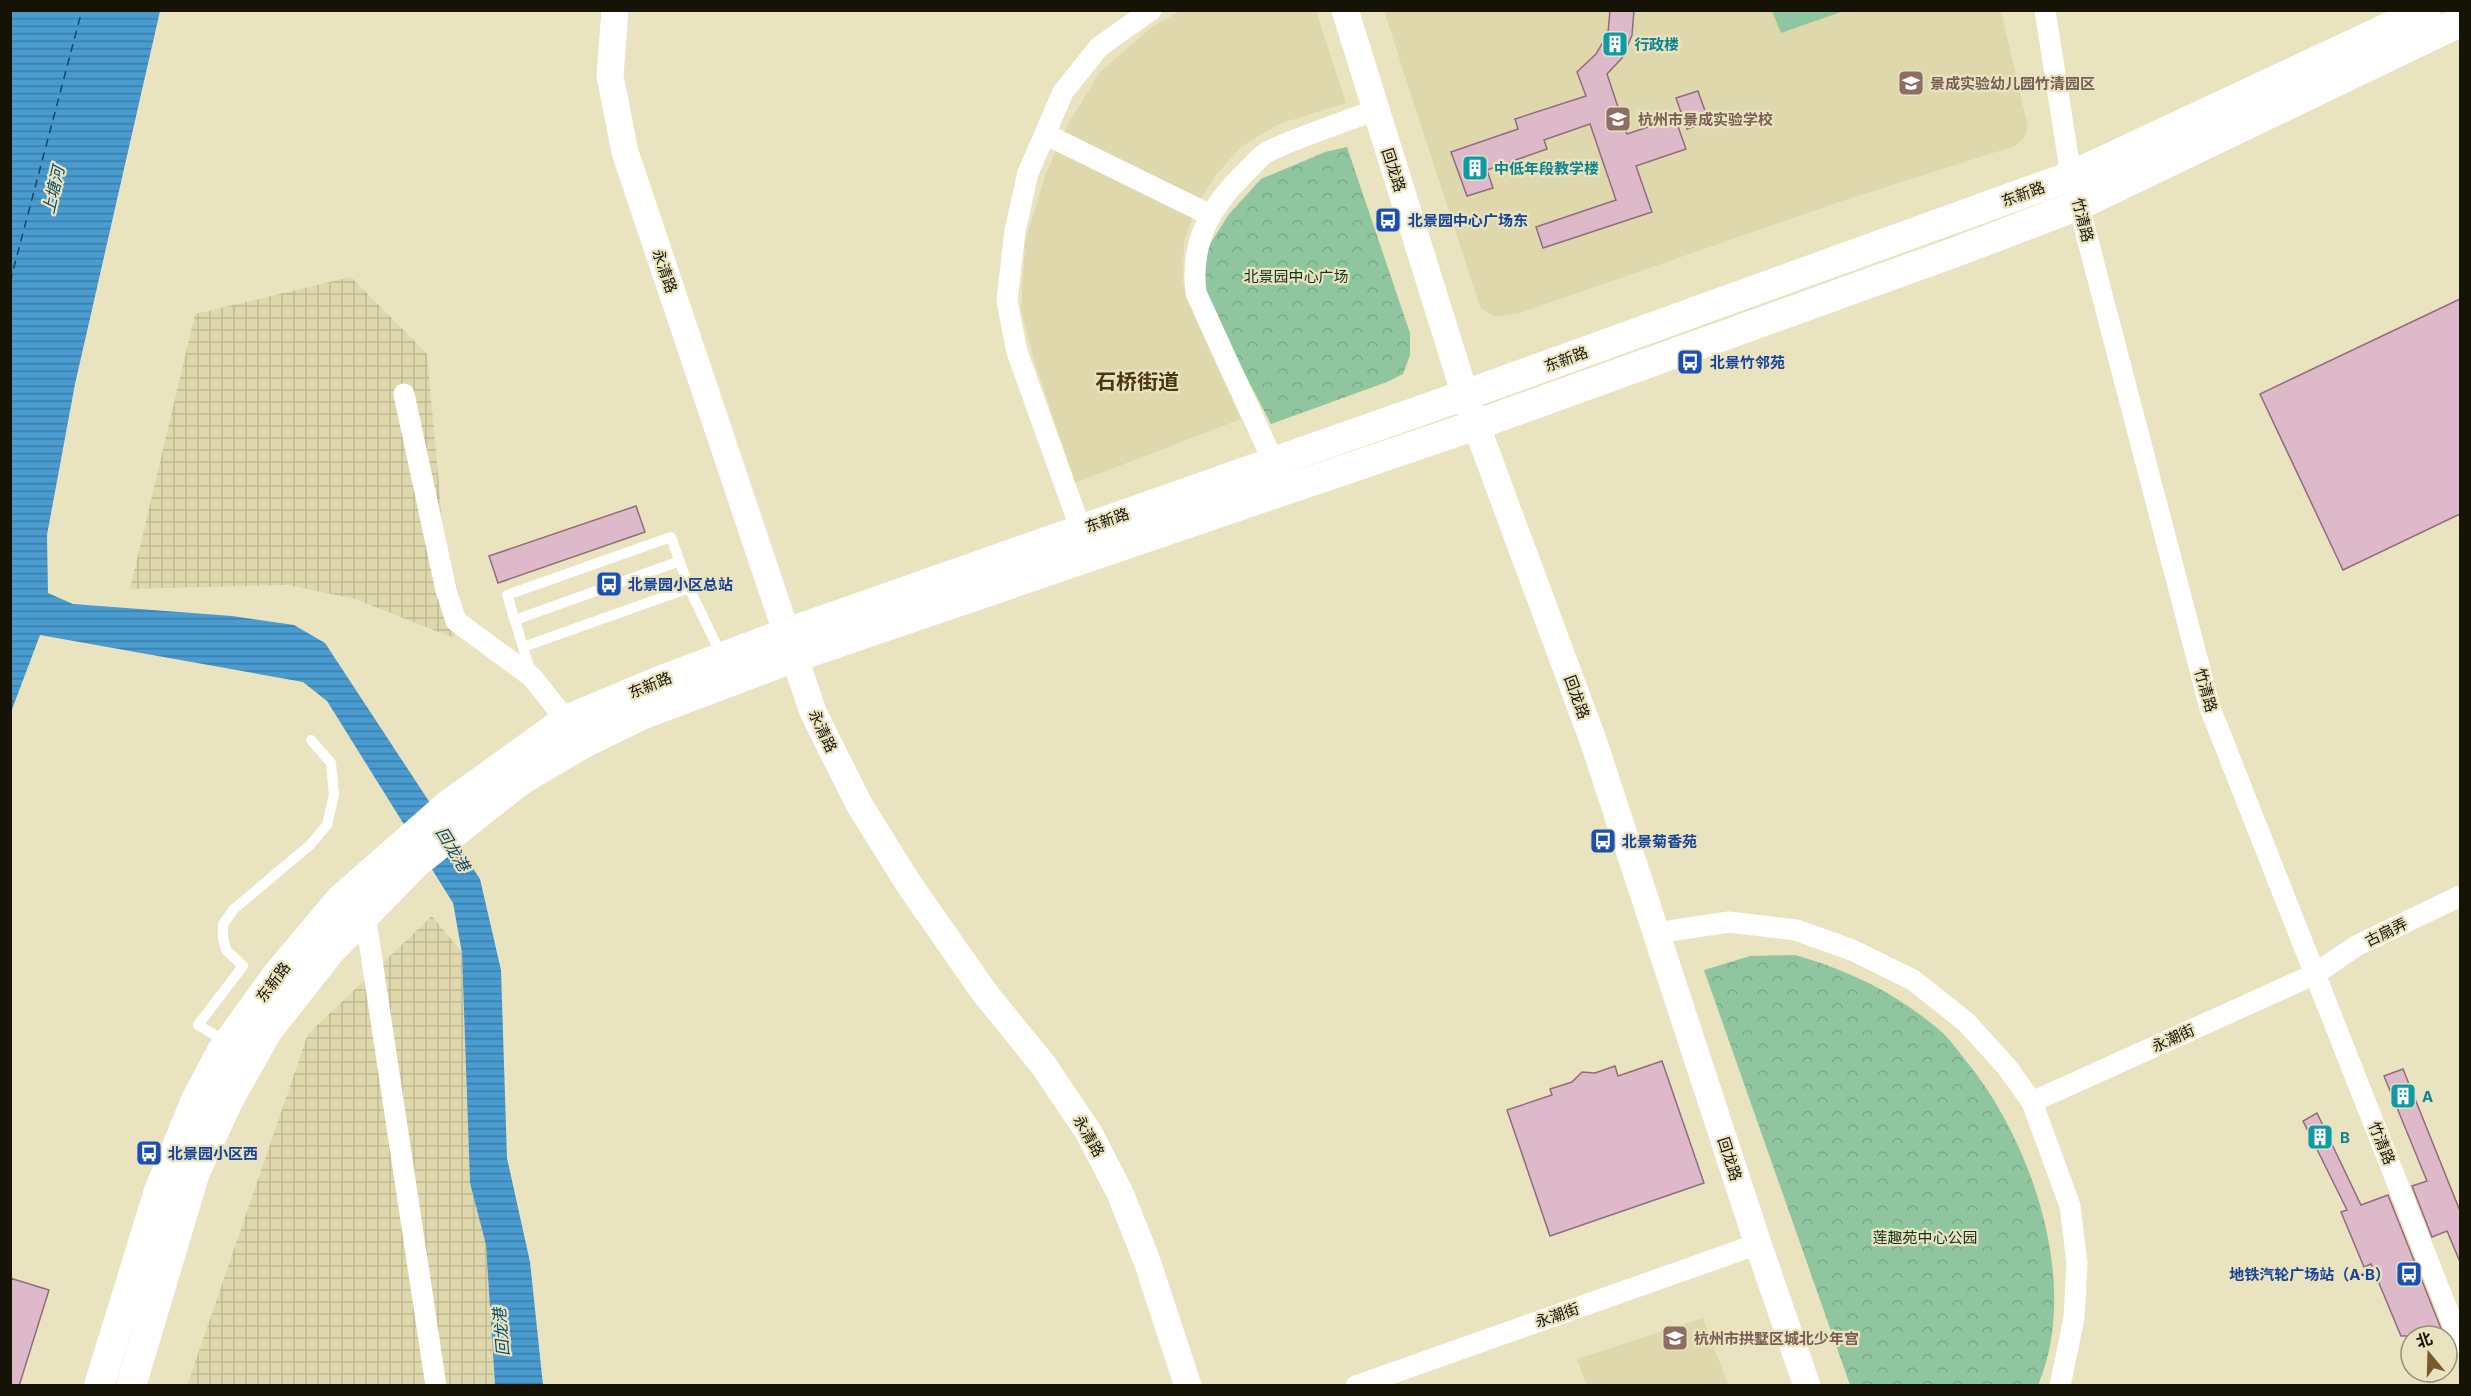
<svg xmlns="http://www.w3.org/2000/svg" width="2471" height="1396" font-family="Inter,'Noto Sans SC',sans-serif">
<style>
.built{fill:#e0d8ad}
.industrial{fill:url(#industrial-grid)}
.grass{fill:#8fc69f}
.park{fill:url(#park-crowns)}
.water{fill:url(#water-rules)}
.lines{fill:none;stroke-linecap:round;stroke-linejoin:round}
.ferry{stroke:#094a6e;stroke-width:1.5;stroke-dasharray:8 6;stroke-linecap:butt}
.building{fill:#deb9c9;stroke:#8f6d7d;stroke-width:1.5}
.service{stroke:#fff;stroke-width:10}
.minor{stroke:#fff;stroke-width:21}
.tertiary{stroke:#fff;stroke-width:27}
.secondary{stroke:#fff;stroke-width:30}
.labels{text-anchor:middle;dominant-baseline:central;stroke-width:4.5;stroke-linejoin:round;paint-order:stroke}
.culture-label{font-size:15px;font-weight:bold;fill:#0d838f;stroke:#eae3bf;text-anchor:start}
.education-label{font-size:15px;font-weight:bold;fill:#785e54;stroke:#eae3bf;text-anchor:start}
.street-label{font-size:15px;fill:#151206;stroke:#eae3bf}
.transit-label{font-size:15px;font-weight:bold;fill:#164399;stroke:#eae3bf;text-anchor:start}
.park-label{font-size:15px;fill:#0f331d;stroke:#eae3bf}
.water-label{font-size:16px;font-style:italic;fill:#094a6e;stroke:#eae3bf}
.district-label{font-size:21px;font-weight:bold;fill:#4b3711;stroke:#eae3bf}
</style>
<defs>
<pattern id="industrial-grid" width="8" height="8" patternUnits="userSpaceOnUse" patternTransform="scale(1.5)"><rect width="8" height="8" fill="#e0d8ad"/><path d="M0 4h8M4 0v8" fill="none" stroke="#bfb893"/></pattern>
<pattern id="park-crowns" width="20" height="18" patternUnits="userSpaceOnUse" patternTransform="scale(1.5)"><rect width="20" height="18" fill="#8fc69f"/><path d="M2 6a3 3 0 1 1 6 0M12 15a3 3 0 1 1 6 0" fill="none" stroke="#7aa987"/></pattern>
<pattern id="water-rules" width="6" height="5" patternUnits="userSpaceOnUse" patternTransform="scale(1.5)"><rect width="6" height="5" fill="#499bd0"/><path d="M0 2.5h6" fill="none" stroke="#3c7da7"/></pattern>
</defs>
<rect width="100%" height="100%" fill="#eae3bf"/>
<path class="built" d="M1180 11H1316L1346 103 1279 124 1242 146 1216 175 1196 206 1184 243 1183 282 1198 325 1241 419 1075 483 1034 360 1021 308 1025 242 1045 176 1068 124 1100 72 1152 27Z
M1384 11H2001L2028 127 2024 138 2015 146 1845 200 1520 313 1495 317 1480 307Z
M1703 1318 1728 1385H1586L1577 1359Z"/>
<path class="industrial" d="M351 277 427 354 444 541 462 606 454 638 355 599 288 585 130 589 195 314Z
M432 916 462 953 470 1182 486 1245 495 1385 187 1386 308 1034Z"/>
<path class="grass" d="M1772 11V10L1844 11 1781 33Z"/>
<path class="park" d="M1347 147 1410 333V355L1403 374 1387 382 1271 424 1211 309 1201 279 1207 249 1229 214 1261 179 1325 152Z
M1795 955C1851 971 1898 994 1943 1033 1951 1041 1959 1052 1966 1061 2032 1141 2081 1285 2038 1385H1850L1704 970 1750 956Z"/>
<path class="water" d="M11 11H160L75 384 47 535 48 593 73 604 232 616 294 625 325 643 480 879 501 970 507 1158 530 1262 543 1385H495L486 1245 470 1183 462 953 453 903 327 701 303 682 40 635 11 712Z"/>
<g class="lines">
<path class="ferry" d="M10 282 82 10"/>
</g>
<path class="building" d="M1610 10H1634L1632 35 1622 58 1607 74 1627 134 1675 118 1686 149 1636 166 1652 212 1543 248 1536 227 1616 200 1590 124 1544 140 1547 149 1487 170 1493 188 1467 196 1451 152 1518 129 1515 119 1586 96 1577 72 1596 54 1608 33Z
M1698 91 1709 122 1687 129 1676 98Z
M2460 299V514L2343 570 2260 394Z
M636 506 645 532 498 583 489 556Z
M1662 1061 1704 1183 1550 1236 1507 1110 1552 1095 1550 1089 1572 1082 1582 1072 1595 1073 1615 1066 1618 1076Z
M2403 1069 2460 1211V1262L2447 1231 2432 1237 2412 1186 2427 1181 2384 1076Z
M2317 1113 2361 1205 2388 1195 2444 1336H2401L2371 1264 2364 1267 2341 1212 2347 1210 2303 1121Z
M10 1278 49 1290 19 1386H10Z"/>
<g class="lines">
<path class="service" d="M515 620 680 561
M523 647 689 588
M531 673 507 595 671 537 689 588 721 654
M225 1041 198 1025 243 966 226 950 223 938V924L234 909 310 845 327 825 334 795 331 763 311 740"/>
<path class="minor" d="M2045 10 2071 176 2210 708 2460 1342
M1045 134 1210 215
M404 394 446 590 456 621 532 677 566 720
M1274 463 1196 293C1190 242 1210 206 1247 171 1253 165 1260 156 1267 152 1302 135 1340 124 1375 110
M1081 530 1017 352 1007 301 1015 231 1028 173 1063 92 1099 47 1151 10
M365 914 436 1386
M1656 933 1729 922 1796 930 1852 950 1913 980 1966 1022 2006 1066 2032 1102 2070 1206 2077 1263 2074 1318 2060 1386
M2032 1102 2315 974 2356 946 2460 896
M1356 1386 1758 1244"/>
<path class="tertiary" d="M615 10 610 76 625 152 813 712 859 804 908 883 984 992 1044 1066 1089 1133 1120 1193 1147 1261 1188 1386
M1345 10 1465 395 1594 743 1758 1244 1807 1386"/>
<path class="secondary" d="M99 1386 159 1191 196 1100 222 1051 277 975 341 899 447 806 566 720 662 680 787 633 1465 395 2071 176 2426 10
M131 1386 195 1172 230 1097 268 1030 331 950 416 863 521 780 580 745 641 715 795 657 1476 425 1953 253 2079 205 2460 22"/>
</g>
<defs>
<symbol id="building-square" viewBox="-11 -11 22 22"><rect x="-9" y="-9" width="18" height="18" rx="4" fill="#0f9aa8" stroke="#eae3bf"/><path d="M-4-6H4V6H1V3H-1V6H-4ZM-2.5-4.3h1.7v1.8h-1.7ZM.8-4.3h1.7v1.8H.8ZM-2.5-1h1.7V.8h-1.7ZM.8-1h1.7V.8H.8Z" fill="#fff"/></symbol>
<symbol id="school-square" viewBox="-11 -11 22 22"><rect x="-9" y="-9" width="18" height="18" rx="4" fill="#8d6e63" stroke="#eae3bf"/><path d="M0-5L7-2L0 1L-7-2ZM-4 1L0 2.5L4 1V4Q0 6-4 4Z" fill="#fff"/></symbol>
<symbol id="bus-square" viewBox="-11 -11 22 22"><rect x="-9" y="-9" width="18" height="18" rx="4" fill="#1a4fb4" stroke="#eae3bf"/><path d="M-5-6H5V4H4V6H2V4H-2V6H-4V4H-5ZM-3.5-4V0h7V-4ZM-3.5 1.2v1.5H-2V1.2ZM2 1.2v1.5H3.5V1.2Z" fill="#fff"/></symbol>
</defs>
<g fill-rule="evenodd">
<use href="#building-square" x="1600" y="29" width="30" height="30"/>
<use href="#school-square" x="1896" y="68" width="30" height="30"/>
<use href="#school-square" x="1603" y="104" width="30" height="30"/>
<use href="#building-square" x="1460" y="153" width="30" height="30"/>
<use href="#bus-square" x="1373" y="205" width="30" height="30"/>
<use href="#bus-square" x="1675" y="347" width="30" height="30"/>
<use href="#bus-square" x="594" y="569" width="30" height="30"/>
<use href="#bus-square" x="1588" y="826" width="30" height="30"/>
<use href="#building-square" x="2388" y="1081" width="30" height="30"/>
<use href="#building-square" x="2305" y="1122" width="30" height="30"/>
<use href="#bus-square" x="134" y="1138" width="30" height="30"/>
<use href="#bus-square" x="2394" y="1259" width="30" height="30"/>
<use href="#school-square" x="1660" y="1323" width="30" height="30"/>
</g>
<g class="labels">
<g class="culture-label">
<text x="1634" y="44">行政楼</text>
<text x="1494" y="168">中低年段教学楼</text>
<text x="2422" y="1096">A</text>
<text x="2340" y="1137">B</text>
</g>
<g class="education-label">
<text x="1930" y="83">景成实验幼儿园竹清园区</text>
<text x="1638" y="119">杭州市景成实验学校</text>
<text x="1694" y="1338">杭州市拱墅区城北少年宫</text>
</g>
<g class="street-label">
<text transform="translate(1394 170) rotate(72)">回龙路</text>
<text transform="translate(2023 194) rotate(-20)">东新路</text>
<text transform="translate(2083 220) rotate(76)">竹清路</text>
<text transform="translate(665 271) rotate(71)">永清路</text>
<text transform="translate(1566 359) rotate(-20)">东新路</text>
<text transform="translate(1107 520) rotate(-19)">东新路</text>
<text transform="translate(650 685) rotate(-22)">东新路</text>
<text transform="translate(2206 690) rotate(74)">竹清路</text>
<text transform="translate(1577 697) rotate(70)">回龙路</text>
<text transform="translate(823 731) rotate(65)">永清路</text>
<text transform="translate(2386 932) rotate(-26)">古扇弄</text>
<text transform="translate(273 982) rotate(-53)">东新路</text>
<text transform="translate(2173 1038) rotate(-24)">永潮街</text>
<text transform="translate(1089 1136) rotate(60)">永清路</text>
<text transform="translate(2382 1143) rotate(68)">竹清路</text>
<text transform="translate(1730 1159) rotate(72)">回龙路</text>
<text transform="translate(1557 1315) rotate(-19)">永潮街</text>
</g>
<g class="transit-label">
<text x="1408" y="220">北景园中心广场东</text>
<text x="1710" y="362">北景竹邻苑</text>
<text x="628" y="584">北景园小区总站</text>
<text x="1622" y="841">北景菊香苑</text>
<text x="168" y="1153">北景园小区西</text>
<text x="2390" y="1274" text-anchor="end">地铁汽轮广场站（A·B）</text>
</g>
<g class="park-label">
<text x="1296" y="276">北景园中心广场</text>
<text x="1925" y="1237">莲趣苑中心公园</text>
</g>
<g class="water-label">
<text transform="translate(53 190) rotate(-77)">上塘河</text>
<text transform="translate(453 849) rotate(58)">回龙港</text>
<text transform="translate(501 1332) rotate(-95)">回龙港</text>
</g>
<g class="district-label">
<text x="1137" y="381">石桥街道</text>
</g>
</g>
<rect width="2471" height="1396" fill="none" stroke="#151206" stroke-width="24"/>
<g transform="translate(2429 1354) rotate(341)"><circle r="28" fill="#eae3bf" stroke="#958f75" stroke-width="1.5"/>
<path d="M0-4.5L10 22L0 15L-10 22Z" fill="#755b2d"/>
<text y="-9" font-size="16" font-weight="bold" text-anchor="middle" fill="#151206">北</text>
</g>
</svg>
